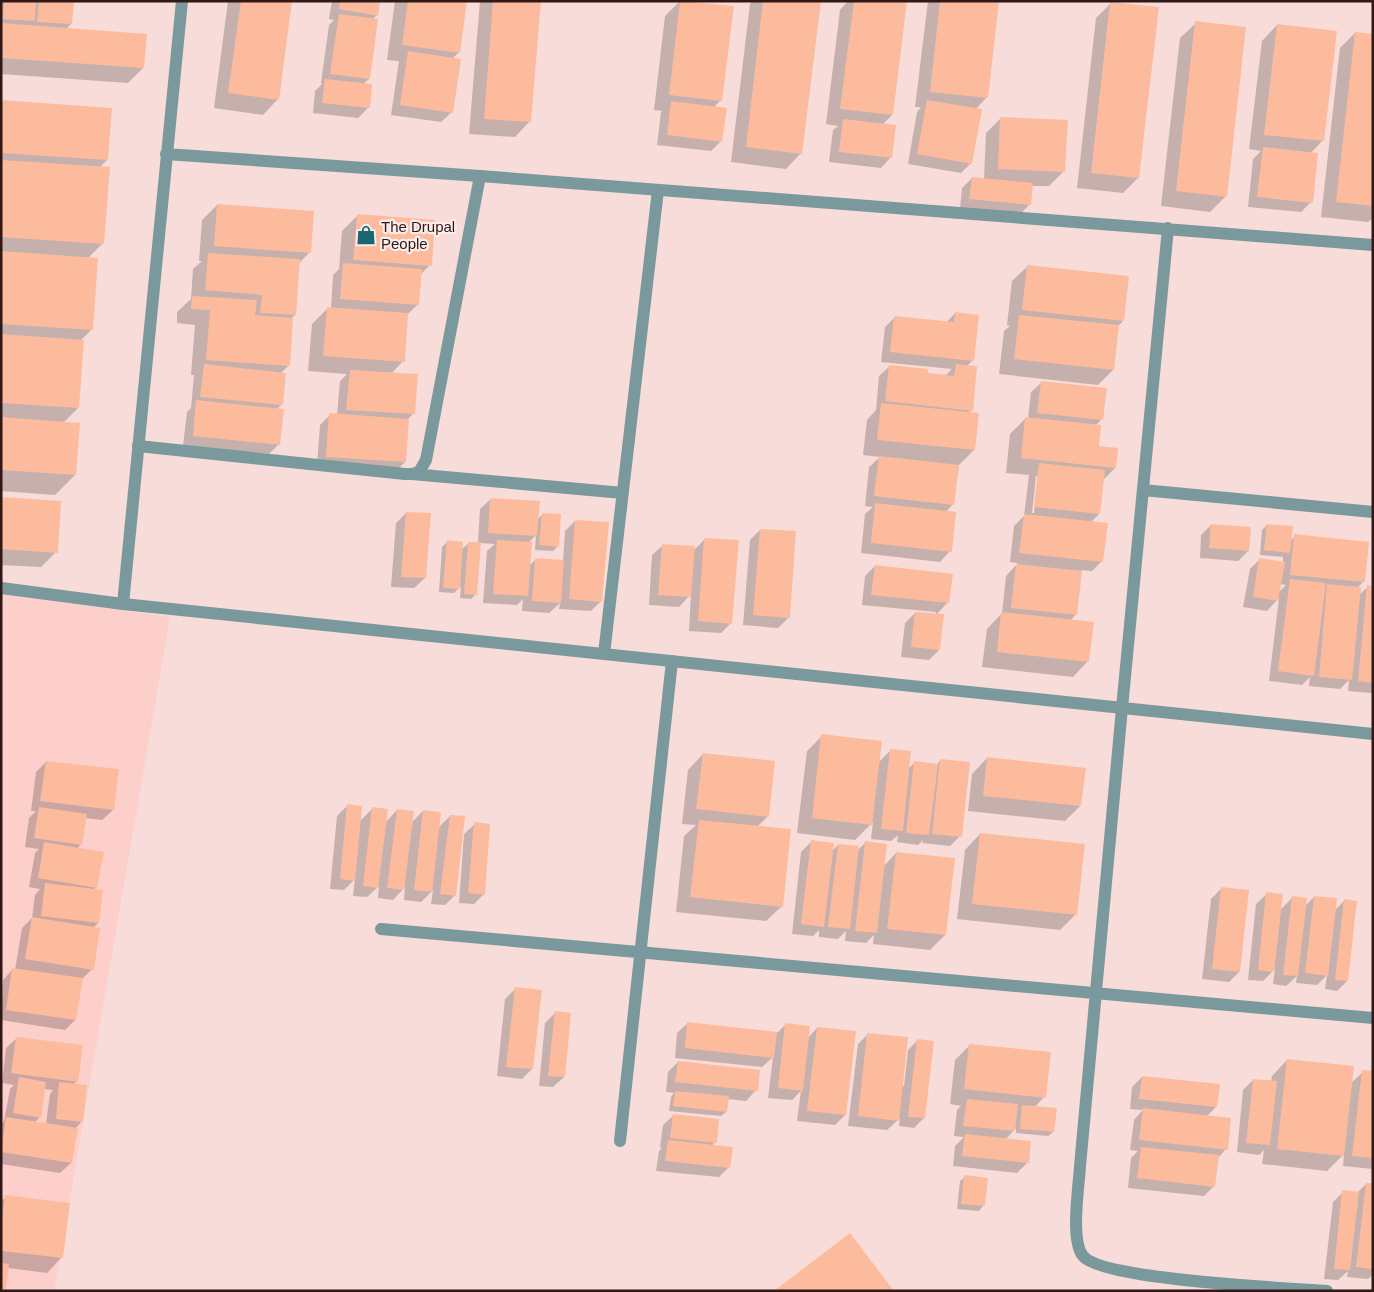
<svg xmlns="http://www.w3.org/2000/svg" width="1374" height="1292" font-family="Helvetica,sans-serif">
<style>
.built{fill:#fdcfcb}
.shadow{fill:#0003;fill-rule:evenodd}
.building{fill:#fdbb9e}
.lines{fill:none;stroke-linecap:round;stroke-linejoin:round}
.service{stroke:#7a999c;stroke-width:12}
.minor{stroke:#7a999c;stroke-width:12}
.labels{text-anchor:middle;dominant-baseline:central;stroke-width:4.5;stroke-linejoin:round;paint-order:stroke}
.poi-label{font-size:15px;fill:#301816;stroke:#faeceb;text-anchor:start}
</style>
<rect width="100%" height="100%" fill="#f7dcd9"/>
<path class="built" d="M1 594 170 617 54 1291H1Z"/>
<path class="shadow" d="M1 1H73L71 24 66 29 143 68 128 83 1 74Z
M228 1H291L278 99 263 115 214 108Z
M332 1H379L377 15 373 19 369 79 363 84 368 108 358 118 313 113 315 91 322 84 321 83 329 25 334 20 329 19Z
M395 1H466L459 52 452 59V112L441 122 391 115 399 61 387 60Z
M480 1H540L530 121 515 137 469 134Z
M680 1H683L721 100 714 107 721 141 711 151 657 145 661 112 663 111 654 110 665 16Z
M753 1H820L801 153 786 169 731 162 750 4Z
M848 1H906L892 115 883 124 891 157 881 168 829 162 833 130 838 126 826 124 840 10Z
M928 1H998L986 98 975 110 971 163 961 173 908 164 917 112 921 107H915Z
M1111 3 1138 178 1123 193 1077 188 1096 18Z
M1196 23 1226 196 1210 212 1161 206 1180 38Z
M1277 25 1323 140 1310 154 1311 202 1301 212 1248 207 1253 159 1261 151 1249 149 1262 41Z
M1355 33 1373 35V218L1368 222 1321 217 1340 48Z
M1 101 107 160 99 168 103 243 87 259 92 329 80 341 78 408 63 423 75 475 55 495 1 491Z
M1001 118 1064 171 1049 186H1031L1029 205 1019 215 960 209 962 188 972 178 984 179 986 133Z
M217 205 310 252 298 264 295 315 290 319 289 365 281 373V405L276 410 279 444 269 454 183 446 187 412 191 408 194 375H191L195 325 177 323V312L191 299 193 269 202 261H199L202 220Z
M357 216 430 265 420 275 418 304 407 315 403 361 391 374 413 414 408 419 405 462 395 472 317 466 320 425 330 415H337L340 381 347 374 308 371 312 324 327 309H331L333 275 339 269 342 231Z
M1028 266 1123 321 1118 326 1113 370 1098 385 999 374 1004 331 1010 326 1007 325 1012 281Z
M955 313 973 360 967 366 971 410 968 413 974 450 959 465 953 504 946 512 950 551 940 562 861 553 865 514 873 507 865 506 869 467 880 457 863 455 867 420 876 410 879 376 890 366 926 374 946 375 952 369 881 362 885 327 895 317 946 323Z
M1042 382 1102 419 1095 426 1097 447 1115 468 1103 480 1099 514 1090 523 1102 561 1092 571 1081 570 1076 614 1070 621 1088 661 1073 677 982 667 987 629 1002 613 1006 576 1018 563 1010 562 1014 526 1024 516 1029 475 1006 473 1010 434 1026 418 1028 419 1031 392ZM1036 476H1038L1034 513H1032Z
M1 498 56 552 41 567 1 565Z
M491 499 537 520 542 515 558 546 553 551 535 550 536 535 528 543 529 566 536 559 563 561 565 531 575 521 601 601 591 611 559 609 560 603 549 613 522 611 523 599 517 605 483 603 487 551 495 544 480 543 476 594 471 599 460 598 461 586 454 593 439 592 442 547 447 542 461 550 469 543H478L480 509Z
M406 513 425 578 414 588 391 587 396 523Z
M1211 525 1248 551 1238 561 1200 558 1201 535Z
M1267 525 1291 540 1295 536 1364 581 1357 588 1359 595 1368 587H1373V692L1371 693 1348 691 1349 680 1340 689 1309 686 1310 677 1302 685 1269 681 1279 598 1267 611 1243 607 1250 569 1260 559 1283 563V557L1260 555 1262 530ZM1280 584 1286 585 1279 592Z
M760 530 789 617 778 628 743 625 750 540Z
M705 539 731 623 721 633 689 631 691 594 679 607 649 605 652 555 663 545 693 551Z
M875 566 948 602 936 615 939 650 929 660 901 657 905 623 915 613 936 615V612L862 605 865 576Z
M822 736 878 763 891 750 908 769 915 762 936 765 941 760 960 836 950 846 922 843 923 840 918 845 897 842 898 835 891 841 871 839 873 822 855 840 797 833 807 751Z
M703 754 768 816 757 827 782 906 766 921 676 912 684 836 696 825 682 824 688 770Z
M987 758 1080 806 1065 821 968 811 972 774Z
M46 762 113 810 102 820 85 818 81 844 77 849 96 887 93 890 102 891 98 923 93 928 92 969 82 979 75 1020 65 1030 1 1020 3 980 13 969 15 970 22 928 32 918 35 895 40 889 29 887 35 853 39 849 25 847 29 818 36 811H31L36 772Z
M347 806 360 821 373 808 385 823 397 810 412 822 423 811 438 828 450 816 455 895 445 905 431 904 433 890 421 902 404 900 405 887 393 900 378 898 379 886 367 897 353 896 355 879 344 890 330 889 337 816Z
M475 824 484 894 474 904 459 903 464 834Z
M980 834 1076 914 1060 930 957 919 965 850Z
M811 842 832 851 838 845 857 851 865 843 884 866 896 853 945 935 930 950 873 944 874 935 866 943 845 941 846 931 838 939 819 937V930L813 936 792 934 801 852Z
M1221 889 1239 972 1229 982 1202 979 1211 899Z
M1267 894 1280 910 1292 898 1304 907 1314 897 1334 911 1344 901 1347 981 1337 991 1325 989 1327 975 1317 985 1296 983 1297 976 1286 986 1273 984 1275 969 1263 981 1248 980 1256 904Z
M515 989 532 1069 522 1079 497 1076 505 999Z
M555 1013 564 1077 553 1087 539 1086 545 1023Z
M688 1023 777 1033 786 1024 808 1038 817 1028 854 1032 845 1115 835 1125 797 1121 801 1091 792 1100 768 1098 773 1057 762 1067 675 1058 677 1033Z
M868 1034 901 1085 904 1086 908 1050 918 1040 924 1118 914 1128 899 1126 900 1118 887 1130 848 1126 858 1044Z
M17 1038 77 1081 73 1085 82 1121 75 1129H76L71 1163 60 1173 1 1164V1124L4 1121 10 1089 14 1085 2 1083 6 1048ZM44 1089 53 1090 50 1094 46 1124 34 1123 40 1117Z
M970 1045 1044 1097 1035 1107 1053 1132 1048 1136 1016 1133V1128L1005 1140 1027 1163 1017 1173 953 1166 955 1146 964 1137 954 1136 957 1110 961 1106 950 1104 955 1060Z
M1287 1060 1351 1083 1363 1072 1373 1073V1169L1343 1166 1344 1154 1327 1171 1262 1164 1264 1150 1259 1155 1237 1152 1243 1090 1253 1080 1271 1082 1272 1076Z
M678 1062 756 1090 746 1101 727 1099 726 1112 721 1116 669 1111 671 1097 674 1093 666 1092 668 1072Z
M1142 1077 1216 1107 1207 1116 1226 1149 1217 1159 1214 1186 1204 1196 1128 1188 1131 1158 1138 1151 1130 1150 1134 1120 1143 1110 1130 1109 1132 1087Z
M674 1115 715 1142 712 1146 729 1167 719 1177 656 1171 659 1151 662 1148 660 1147 663 1125Z
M965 1177 983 1206 979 1211 957 1209 960 1181Z
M1366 1184 1373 1185V1275L1368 1279 1347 1277 1348 1271 1338 1280 1324 1279 1333 1202 1343 1192 1357 1193Z
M6 1197 62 1257 47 1273 8 1268 1 1291V1201Z"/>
<path class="building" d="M4 1H36L35 21 3 19Z
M39 1H74L72 24 37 22Z
M241 1H292L279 100 228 93Z
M340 1H380L378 16 339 9Z
M408 1H467L460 53 402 45Z
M493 1H541L531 122 484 119Z
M680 1 734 6 722 101 669 95Z
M763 1H821L802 154 746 147Z
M854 1H907L893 115 840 109Z
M940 1H999L988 98 930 92Z
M1110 2 1159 7 1139 178 1091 173Z
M339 14 378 19 370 79 330 74Z
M1195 21 1246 27 1227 197 1176 191Z
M1 23 147 34 144 68 1 58Z
M1277 24 1337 31 1324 141 1264 135Z
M1355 32 1373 34V206L1336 202Z
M408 51 461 59 453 113 400 105Z
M325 79 372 84 370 108 322 103Z
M1 100 112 108 108 160 1 153Z
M927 100 982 109 972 164 917 154Z
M671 101 727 108 722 142 667 135Z
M1000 117 1068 120 1065 172 998 169Z
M843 119 896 125 892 158 839 152Z
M1263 147 1318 153 1313 203 1257 197Z
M1 160 110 167 104 244 1 237Z
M972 177 1033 183 1031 205 969 199Z
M217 204 314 211 311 253 214 246Z
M357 214 435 220 432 266 353 260Z
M1 251 98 258 93 330 1 324Z
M208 253 300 259 296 315 260 313 262 295 205 290Z
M343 263 422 269 419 305 340 299Z
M1027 265 1129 276 1124 321 1022 310Z
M192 296 257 300 255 315 293 318 290 366 206 360 210 310 191 309Z
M327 307 408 313 405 362 323 356Z
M955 312 979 315 974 361 890 352 894 316 954 322Z
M1019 315 1119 325 1114 370 1014 359Z
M1 334 84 340 79 408 1 403Z
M204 364 286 373 283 405 200 397Z
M956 364 977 366 973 411 885 401 889 365 928 369V373L954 376Z
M350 370 418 374 415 414 346 410Z
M1041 381 1107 388 1103 420 1037 413Z
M196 400 284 409 280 445 193 436Z
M881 403 979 413 975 450 877 440Z
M329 413 409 419 406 462 326 457Z
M1 417 80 423 76 475 1 470Z
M1025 417 1101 425 1099 446 1118 448 1116 468 1021 458Z
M879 456 959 465 954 505 874 496Z
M1039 463 1105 470 1100 514 1034 507Z
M1 497 61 501 58 553 1 549Z
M490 498 540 501 537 536 488 533Z
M875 503 956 512 952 552 871 543Z
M406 512 431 513 426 578 401 577Z
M542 513 561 514 559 547 539 545Z
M1024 514 1108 523 1103 562 1019 553Z
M575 520 609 522 602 602 569 599Z
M1211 524 1251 527 1249 551 1209 548Z
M1267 524 1293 526 1290 553 1264 550Z
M760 529 796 531 790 618 753 615Z
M1294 534 1369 542 1365 582 1290 575Z
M704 538 739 540 732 624 698 621Z
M447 540 463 542 460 589 443 588Z
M497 540 532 542 528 596 493 594Z
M468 542H481L477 595 464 594Z
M662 544 695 546 691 597 658 595Z
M535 558 564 560 561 603 532 601Z
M1259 558 1285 562 1278 601 1253 597Z
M1016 564 1082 571 1077 615 1011 608Z
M875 565 953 574 949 603 871 595Z
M1290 579 1326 583 1314 676 1278 671Z
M1327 584 1361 587 1352 680 1319 677Z
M1367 585 1373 586V683L1358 681Z
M915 612 944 614 940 650 911 647Z
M1001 612 1094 622 1089 662 997 652Z
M821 734 882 741 872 825 812 818Z
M890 749 911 751 903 831 881 829Z
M703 753 775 761 769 817 696 809Z
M987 757 1086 768 1081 806 983 796Z
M940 759 970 762 962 837 932 834Z
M46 761 119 769 114 810 40 801Z
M914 761 938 764 929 835 906 833Z
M347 804 362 806 355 881 340 879Z
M39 807 87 814 82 845 34 838Z
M372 807 388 809 378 888 363 886Z
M397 809 414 811 404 890 387 888Z
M423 810 441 812 432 892 414 890Z
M450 815 465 816 456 896 440 894Z
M699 820 791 829 783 907 690 897Z
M474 822 490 824 485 895 468 893Z
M980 833 1085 844 1077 915 972 904Z
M811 840 834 843 824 927 801 924Z
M865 841 887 844 877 933 855 931Z
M44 842 104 852 97 888 38 878Z
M838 844 859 846 850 929 828 927Z
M896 852 955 858 946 935 887 929Z
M45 883 103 890 99 923 41 916Z
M1221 887 1249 890 1240 972 1212 969Z
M1266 892 1283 894 1274 972 1258 970Z
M1292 896 1307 898 1298 976 1283 975Z
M1314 896 1337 898 1328 976 1305 973Z
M1344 899 1357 901 1348 981 1335 980Z
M32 917 100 928 94 970 25 959Z
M12 968 83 978 76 1020 6 1010Z
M515 987 542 990 533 1069 506 1067Z
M555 1011 571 1013 565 1077 548 1076Z
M687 1022 777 1032 774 1058 685 1048Z
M785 1023 810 1026 803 1091 778 1088Z
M817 1027 856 1031 846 1115 807 1111Z
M867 1033 908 1037 899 1121 858 1116Z
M16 1037 83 1045 78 1082 11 1073Z
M917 1039 934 1041 925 1118 908 1117Z
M969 1044 1051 1052 1046 1098 964 1089Z
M1287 1059 1354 1066 1344 1156 1277 1149Z
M678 1061 760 1070 758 1091 675 1082Z
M1362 1070 1373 1071V1158L1352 1156Z
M1142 1076 1220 1084 1217 1107 1139 1099Z
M19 1077 46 1082 41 1118 13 1113Z
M1253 1079 1277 1081 1270 1145 1246 1143Z
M59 1082 87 1085 83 1122 56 1119Z
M675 1091 729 1096 727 1112 673 1106Z
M967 1099 1018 1104 1015 1131 963 1126Z
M1022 1105 1057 1108 1054 1132 1020 1129Z
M1143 1108 1231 1118 1228 1150 1139 1140Z
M673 1114 719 1119 717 1143 670 1138Z
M6 1117 78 1128 72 1163 1 1152Z
M965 1134 1031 1141 1029 1163 962 1156Z
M668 1140 733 1147 730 1168 665 1161Z
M1141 1147 1219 1155 1215 1187 1137 1178Z
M964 1175 988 1178 985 1206 961 1204Z
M1366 1183H1373V1269L1356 1267Z
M1342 1190 1359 1192 1350 1270 1334 1269Z
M5 1195 70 1203 63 1258 1 1251V1226Z
M850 1233 894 1291H774Z
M1 1263 9 1264 6 1291H1Z"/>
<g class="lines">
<path class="service" d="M138 446 405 474H412L419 472 426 460 480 176
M412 474 623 493
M604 654 658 190
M1122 708 1080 1166C1079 1186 1070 1240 1083 1256 1102 1280 1288 1288 1327 1291
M381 929 1373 1018
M620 1141 672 661"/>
<path class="minor" d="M166 154 480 176 1373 245
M1143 490 1373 512
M1 588 123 604 1373 734
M123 604 182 1
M1122 708 1168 228"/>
</g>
<defs>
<symbol id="shop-bare" viewBox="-9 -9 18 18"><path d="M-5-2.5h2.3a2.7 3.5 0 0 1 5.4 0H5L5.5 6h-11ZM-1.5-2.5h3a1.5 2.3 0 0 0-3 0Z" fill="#1b676f" stroke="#faeceb" stroke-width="2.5" paint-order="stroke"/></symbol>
</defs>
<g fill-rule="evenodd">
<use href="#shop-bare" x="352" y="221" width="28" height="28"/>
</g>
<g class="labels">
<g class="poi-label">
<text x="381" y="226">The Drupal<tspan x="381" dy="17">People</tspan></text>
</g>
</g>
<rect width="1374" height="1292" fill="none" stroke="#301816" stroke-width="5"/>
</svg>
